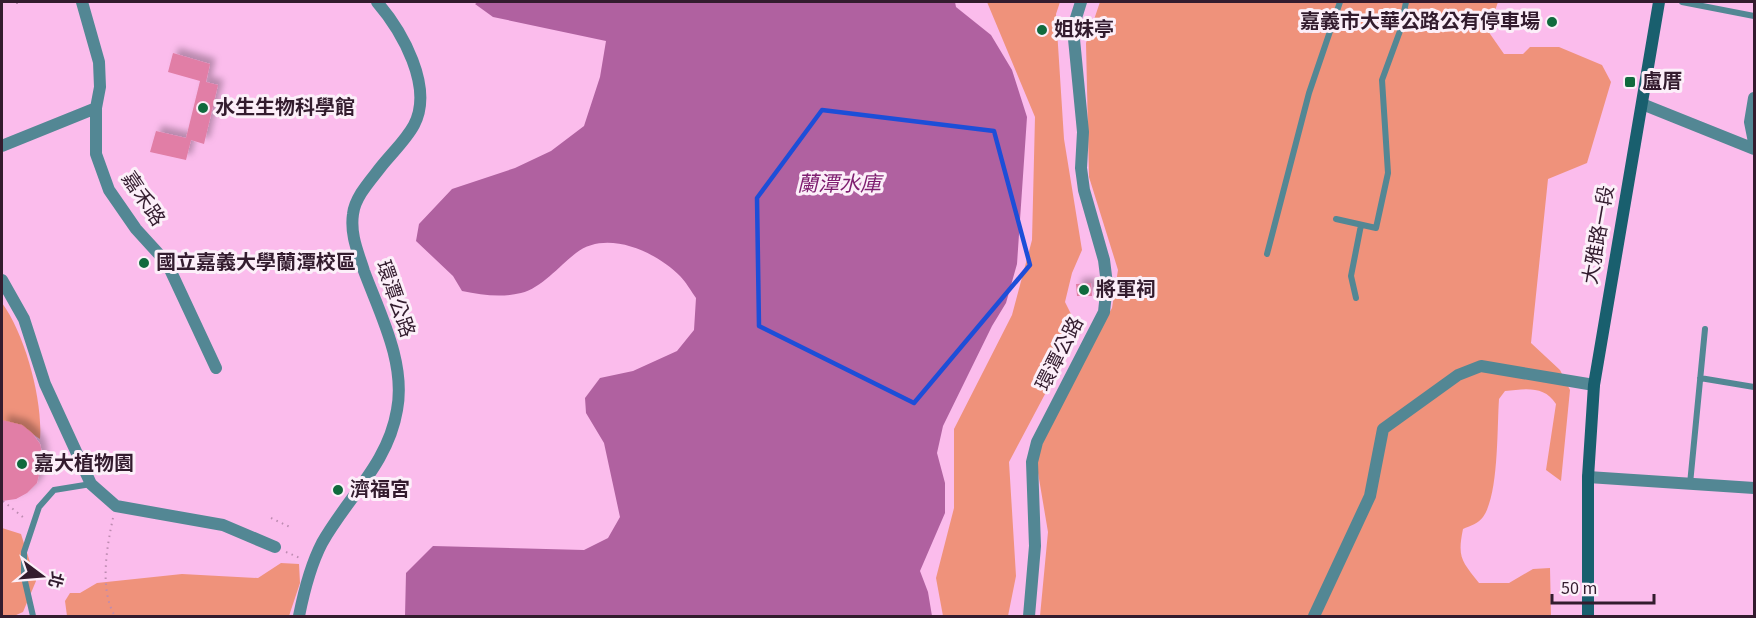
<svg xmlns="http://www.w3.org/2000/svg" width="1756" height="618" font-family="'Source Sans 3','Noto Sans TC',sans-serif">
<style>
.green{fill:#ef927b}
.water{fill:#b061a0}
.building{fill:#e17ea6;filter:url(#shadow)}
.lines{fill:none;stroke-linecap:round;stroke-linejoin:round}
.path{stroke:#bd8bb1;stroke-width:2;stroke-dasharray:1.5 4.5;stroke-linecap:butt}
.service{stroke:#538794;stroke-width:6}
.minor{stroke:#538794;stroke-width:12}
.tertiary{stroke:#538794;stroke-width:12}
.secondary{stroke:#195f6e;stroke-width:12}
.marked{fill:none;stroke:#1d4ed8;stroke-width:4.5;stroke-linejoin:round}
.poi-dot{fill:#106a3d;stroke:#fceff9;stroke-width:2}
.labels{text-anchor:middle;dominant-baseline:central;stroke-width:6;stroke-linejoin:round;paint-order:stroke}
.poi-label{font-size:20px;font-weight:bold;fill:#331c2e;stroke:#fceff9;text-anchor:start}
.street-label{font-size:20px;fill:#331c2e;stroke:#fceff9}
.water-label{font-size:21px;font-style:italic;fill:#7e1d6f;stroke:#fceff9}
</style>
<defs>
<filter id="shadow"><feDropShadow dx="5.5" dy="-5.5" stdDeviation="3" flood-color="#0004"/></filter>
</defs>
<rect width="100%" height="100%" fill="#fbbcec"/>
<path class="green" d="M987 2H1060L1056 14 1064 139 1082 250 1072 273 1065 302 1079 330 1009 462 1016 576 1008 616H943L936 578 954 508V429L1012 315 1032 240 1035 117Z
M1100 2H1498L1488 31 1504 54H1523L1530 47H1559L1602 65 1611 82 1587 163 1548 179 1531 343 1560 370 1570 390 1561 481 1546 470 1556 404C1544 385 1525 389 1505 391L1499 399C1497 427 1499 495 1483 517 1479 523 1470 526 1463 529 1457 558 1462 561 1479 583H1509L1533 569 1550 568 1551 616H1040L1048 532 1036 461 1053 414 1112 308 1118 270 1089 177 1086 43Z
M2 303C25 334 43 400 40 439L25 429 2 425Z
M2 528 21 534 36 581 23 612 14 616H2Z
M281 563 299 564 300 583 289 616H67L65 601 70 593H80L97 583 182 574 258 578Z"/>
<path class="water" d="M478 2H955L956 7 991 35 1012 70 1027 117 1017 264 1006 303 992 326 943 426 937 453 945 483V513L920 571 928 592 932 616H405L406 573 433 546 584 550 608 538 620 517 604 443 586 413 585 398 600 378 633 371 677 351 694 330 696 298C691 291 686 282 680 276 656 252 607 229 576 253 560 265 542 288 521 293 501 298 482 295 462 291L453 276 416 241 419 224 452 189 515 168 551 151 584 126 600 77 606 41 493 17 475 4Z"/>
<path class="building" d="M173 53 210 64 206 82 218 85 204 144 191 140 186 160 150 152 156 131 186 138 200 81 168 72Z
M1091 283 1092 296H1077L1076 284Z
M2 420 22 425 32 433 40 444 43 457 37 483 27 493 16 499 2 501Z"/>
<g class="lines">
<path class="path" d="M17 4V2
M3 501 24 518
M113 518C107 546 99 590 115 616
M271 518 292 528
M286 552 300 558"/>
<path class="service" d="M1682 2 1754 16
M1336 219 1376 228 1388 173 1382 80 1400 31 1406 2
M1267 254 1309 93 1340 2
M1356 298 1351 276 1361 225
M1700 378 1754 387
M1690 484 1705 329
M33 616 24 577V552L39 507 54 490 91 484"/>
<path class="minor" d="M82 2 99 62 100 87 96 108V154L109 190 136 229 167 263 216 368
M1754 98 1750 122 1754 142
M1642 104 1754 149
M2 146 96 108
M2 280 24 319 45 384 91 484 116 506 223 525 275 547
M1588 477 1754 488
M1314 616 1370 496 1383 429 1458 375 1481 366 1594 385"/>
<path class="tertiary" d="M299 616C304 591 310 566 322 543 347 498 388 464 397 410 406 363 380 314 364 271 358 252 350 235 353 214 355 197 370 181 380 168 391 154 406 140 414 125 434 87 402 31 377 2
M1029 616 1035 546 1032 462 1037 442 1104 312 1107 284 1104 260 1084 190 1081 168 1083 132 1074 39 1076 18 1081 2"/>
<path class="secondary" d="M1588 616V477L1594 385 1659 2"/>
</g>
<path class="marked" d="M822 110 994 131 1030 265 914 403 759 326 757 198Z"/>
<g class="poi-dot">
<circle cx="1552" cy="22" r="6"/>
<circle cx="1042" cy="30" r="6"/>
<rect x="1624" y="76" width="12" height="12" rx="3"/>
<circle cx="203" cy="108" r="6"/>
<circle cx="144" cy="263" r="6"/>
<circle cx="1084" cy="290" r="6"/>
<circle cx="22" cy="464" r="6"/>
<circle cx="338" cy="490" r="6"/>
</g>
<g class="labels">
<g class="poi-label">
<text x="1540" y="22" text-anchor="end">嘉義市大華公路公有停車場</text>
<text x="1054" y="30">姐妹亭</text>
<text x="1642" y="82">盧厝</text>
<text x="215" y="108">水生生物科學館</text>
<text x="156" y="263">國立嘉義大學蘭潭校區</text>
<text x="1096" y="290">將軍祠</text>
<text x="34" y="464">嘉大植物園</text>
<text x="350" y="490">濟福宮</text>
</g>
<g class="street-label">
<text transform="translate(143 199) rotate(56)">嘉禾路</text>
<text transform="translate(1599 235) rotate(-80)">大雅路一段</text>
<text transform="translate(395 299) rotate(71)">環潭公路</text>
<text transform="translate(1060 354) rotate(-63)">環潭公路</text>
</g>
<g class="water-label">
<text x="839" y="184">蘭潭水庫</text>
</g>
</g>
<rect width="1756" height="618" fill="none" stroke="#331c2e" stroke-width="6"/>
<g transform="translate(42 576) rotate(106)" stroke="#fceff9" stroke-width="4.5" paint-order="stroke">
<path d="M0-4.5L10 22L0 15L-10 22Z" fill="#331c2e"/>
<text y="-9" font-size="16" font-weight="bold" text-anchor="middle" fill="#331c2e">北</text>
</g>
<path d="M1552 594v9h102v-9" fill="none" stroke="#331c2e" stroke-width="3"/>
<text x="1561" y="594" font-size="18" fill="#331c2e" stroke="#fceff9" stroke-width="4.5" paint-order="stroke">50 m</text>
</svg>
